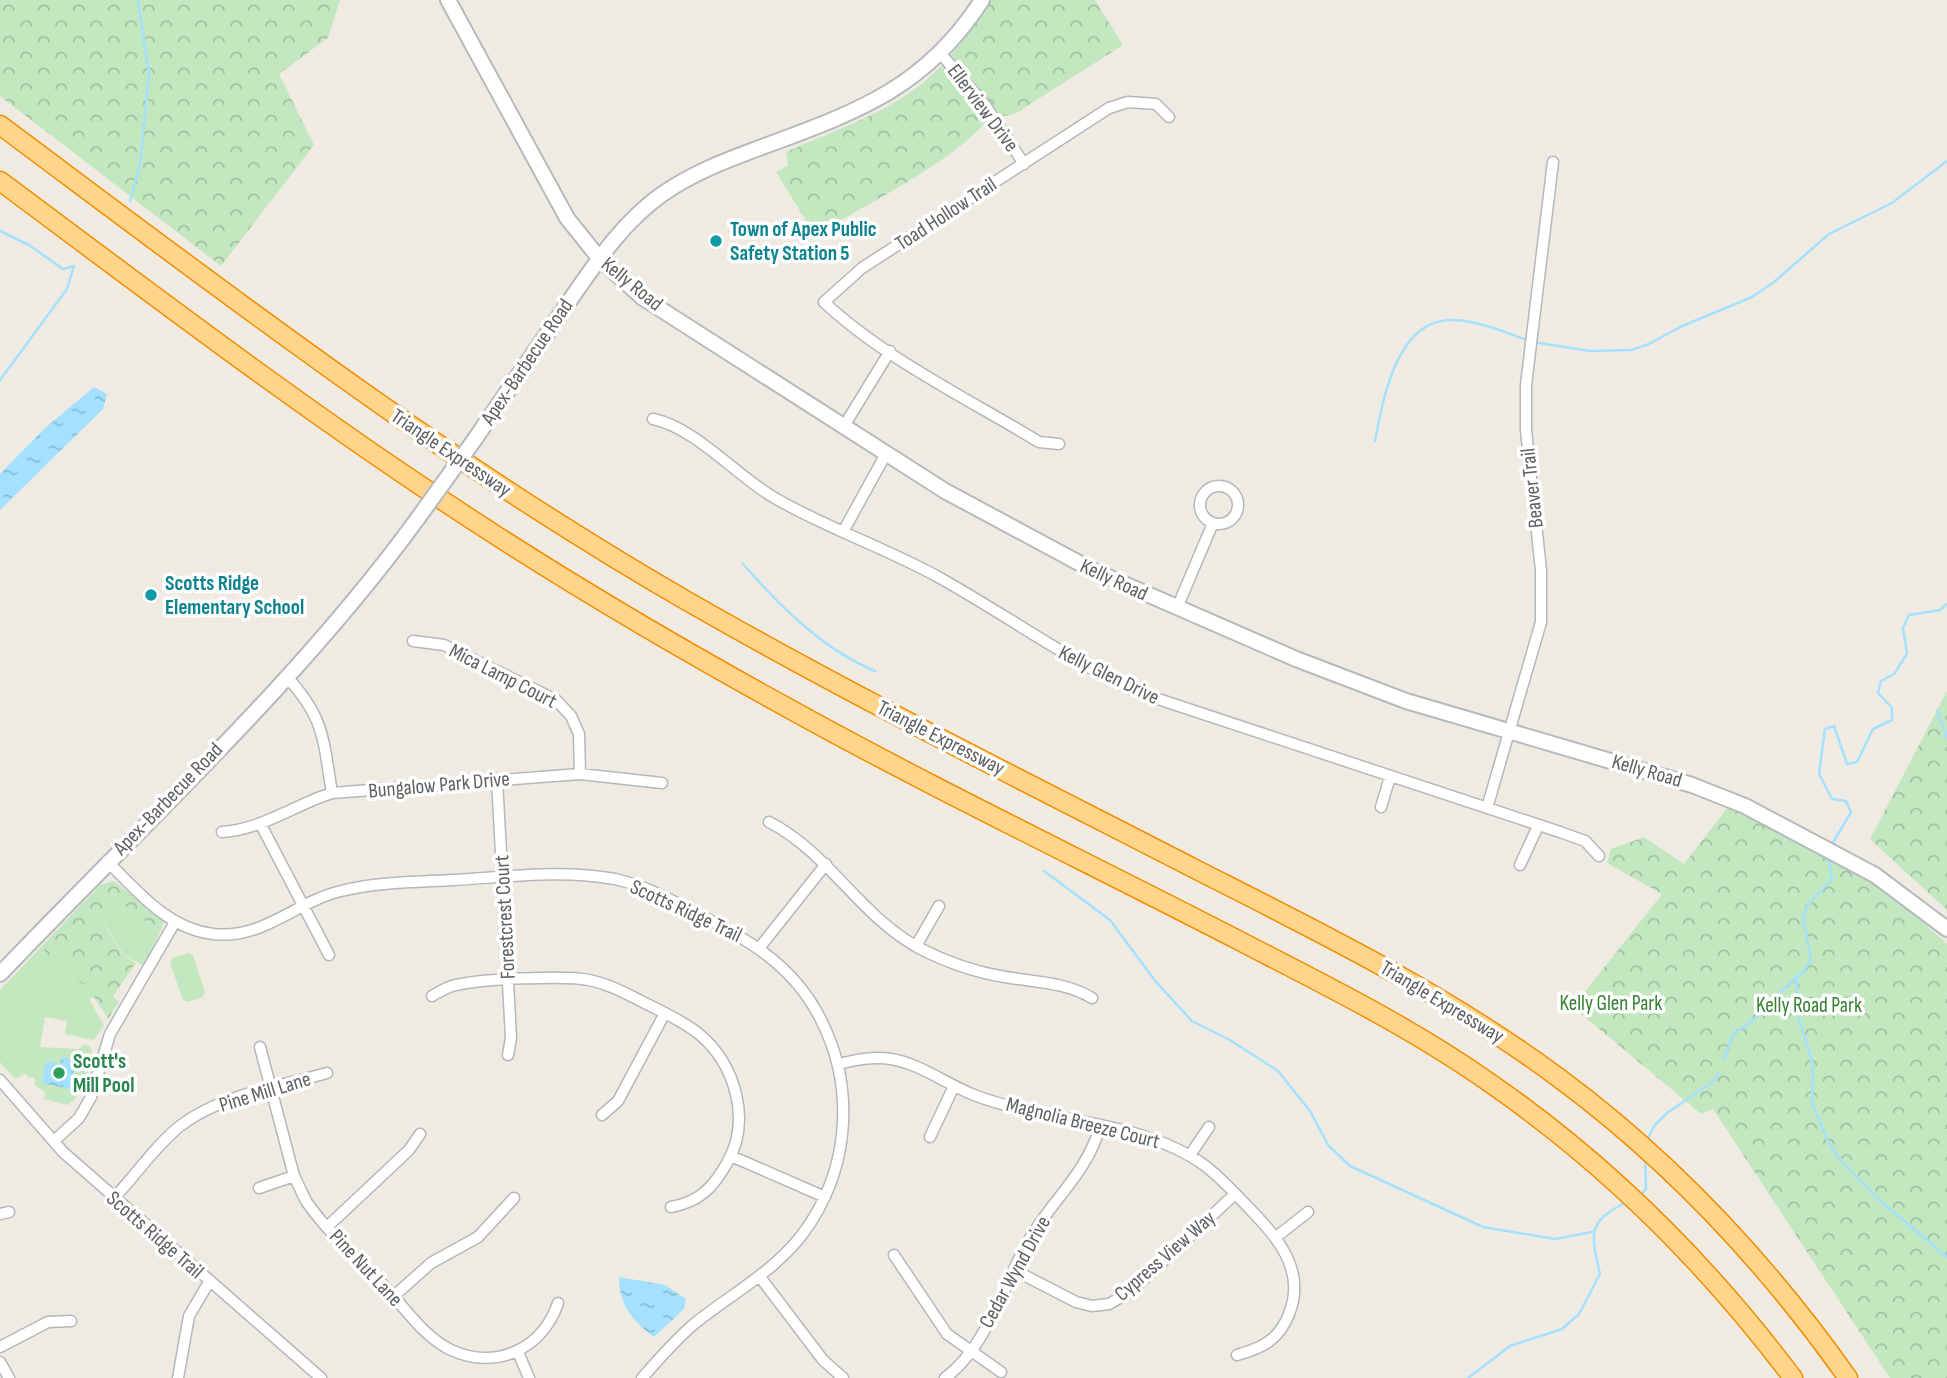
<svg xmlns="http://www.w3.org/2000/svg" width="1947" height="1378" font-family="'Sofia Sans Condensed',sans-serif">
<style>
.grass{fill:#c3e8bf}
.forest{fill:url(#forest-crowns)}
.water{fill:url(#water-ripples)}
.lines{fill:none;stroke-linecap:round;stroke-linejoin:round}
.stream{stroke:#a4e1ff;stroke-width:2.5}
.street-casing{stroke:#b4b7bb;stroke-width:13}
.secondary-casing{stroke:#b5babf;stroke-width:18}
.highway-casing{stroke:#f38d00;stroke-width:21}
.street{stroke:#fff;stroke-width:10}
.secondary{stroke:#fff;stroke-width:14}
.highway{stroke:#ffd58b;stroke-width:18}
.secondary-bridge-casing{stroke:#b5babf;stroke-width:18;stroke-linecap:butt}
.secondary-bridge{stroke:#fff;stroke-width:14}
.culture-dot{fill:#0f9aa8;stroke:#fff;stroke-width:2.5}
.leisure-dot{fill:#2e9e5b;stroke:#fff;stroke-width:2.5}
.labels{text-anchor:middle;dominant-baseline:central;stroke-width:7;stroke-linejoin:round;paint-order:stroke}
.street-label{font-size:21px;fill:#5c6165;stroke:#fff}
.culture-label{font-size:21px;font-weight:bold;fill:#0d838f;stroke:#fff;text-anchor:start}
.park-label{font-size:21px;fill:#34822f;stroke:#fff}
.leisure-label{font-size:21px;font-weight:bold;fill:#27864d;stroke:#fff;text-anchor:start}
</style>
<defs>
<pattern id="forest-crowns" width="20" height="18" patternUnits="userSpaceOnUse" patternTransform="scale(1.75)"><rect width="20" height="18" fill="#c3e8bf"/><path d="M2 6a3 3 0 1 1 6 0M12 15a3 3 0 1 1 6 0" fill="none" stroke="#a2bf9f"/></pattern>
<pattern id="water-ripples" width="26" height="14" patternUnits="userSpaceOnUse" patternTransform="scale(1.75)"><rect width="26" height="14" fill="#a4e1ff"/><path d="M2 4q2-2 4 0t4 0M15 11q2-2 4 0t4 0" fill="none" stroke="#89bad2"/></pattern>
</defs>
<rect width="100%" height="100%" fill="#efebe3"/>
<path class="grass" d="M125 906 160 932 144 966 124 955 103 922 104 918Z
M41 947 56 962 84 966 89 999 104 1026 94 1040 65 1034 67 1021 45 1017 40 1047 78 1049 85 1044 91 1048C93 1065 84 1097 67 1105L44 1099 45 1092 35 1085V1078L27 1077V1073L15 1079 0 1062V990Z
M188 953 193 955 205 992 203 997 188 1002 183 1000 170 963 172 958Z"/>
<path class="forest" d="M0 0H340L328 38 279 74 314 145 221 266 0 96Z
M990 0H1095L1123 45 1015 114 988 119C957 160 862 207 815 235L776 172 788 166 786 152C835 130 895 111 934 73 956 52 974 26 990 0Z
M1947 691V910L1870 839Z
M1728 807 1795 825 1837 845 1947 944V1378H1890L1713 1109 1701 1114 1573 1007 1662 894 1607 863 1611 849 1644 837 1684 864Z
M114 881 164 921 160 932 125 906 104 918 103 923 123 955 136 963 113 996 119 1002 108 1019 94 997 89 999 85 985 75 979 83 966 56 962 41 947 100 885Z"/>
<path class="water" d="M94 387 107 394 103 409 0 510V474L46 427Z
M62 1057 76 1060 70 1089 42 1083 46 1061 60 1064Z
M619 1277 665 1285 686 1299 684 1309 654 1337C632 1321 619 1304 619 1277Z"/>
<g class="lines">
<path class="stream" d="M130 201 140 165 149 74 138 0
M0 231 29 245 63 269 74 266
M1533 342 1590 351 1631 350 1649 344 1680 327 1752 297 1774 282 1829 234 1892 203 1947 161
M0 380 67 289 74 266
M1375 441C1383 399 1397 317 1454 320 1479 321 1504 332 1527 340
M743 564C780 606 822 649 875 671
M1937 710 1947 738
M1831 846 1851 812 1846 801 1832 799 1819 774 1825 729 1834 726 1847 764 1857 762 1873 729 1892 720V708L1878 693 1881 681 1894 674 1907 654 1903 628 1909 615 1940 610 1947 604
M1044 871 1110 920 1156 982 1192 1021 1230 1040 1278 1071 1310 1111 1328 1145 1350 1166 1483 1227 1555 1239 1592 1232
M1797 978V1012L1813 1065 1812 1103 1828 1141 1837 1156 1879 1200 1947 1257
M1724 1059 1733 1035 1766 1010 1778 994 1804 971 1811 959 1803 918 1808 905 1832 879 1828 856
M1647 1140 1655 1125 1667 1113 1715 1080 1718 1073
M1639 1197 1646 1189 1645 1157
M1468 1378 1510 1346 1562 1329 1579 1314 1600 1274C1591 1234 1586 1222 1627 1202"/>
<defs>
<path id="street" d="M941 54 985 105 1024 164
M653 419C694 427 736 475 773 497 826 528 886 548 940 578 1006 615 1066 658 1134 691L1560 832 1585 841 1599 856
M844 426 890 351
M1059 444 1039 442C970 400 882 357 824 302L862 268 1109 108 1128 102 1156 104 1169 117
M1200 505a19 19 0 1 1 38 0a19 19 0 1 1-38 0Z
M844 530 887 452
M1177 608 1213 523
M413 641 444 645 556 700 571 716 579 734 580 774
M286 676C325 718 323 739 332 793
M497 779 511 1038 508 1055
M1381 807 1390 777
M1487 808 1541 622V570L1526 430V385L1553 162
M769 822C828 852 860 916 919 948 946 962 974 972 1005 977 1035 982 1065 982 1092 998
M260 823 329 955
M222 832C261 830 296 804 332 793L580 774 662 783
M107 861C137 891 168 929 213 934 263 940 295 902 341 891 377 882 416 882 453 880 506 877 562 869 615 879 642 885 666 897 690 910 744 937 793 963 821 1020 854 1085 850 1161 811 1222 782 1268 735 1291 694 1324 675 1340 659 1359 642 1378
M1520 865 1538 826
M916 946 939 906
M760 947 826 864
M432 996C439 992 448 986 456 985 481 979 565 975 589 980 609 984 625 993 643 1002 662 1012 682 1020 699 1034 735 1064 752 1120 727 1163 713 1188 699 1202 671 1207
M260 1047 294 1176 306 1201C328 1233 359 1260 386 1288 406 1309 424 1337 451 1350 497 1371 543 1348 558 1303
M838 1064C855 1060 873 1056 891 1059 921 1064 946 1084 974 1095 1047 1123 1140 1119 1204 1165 1220 1177 1233 1191 1247 1206 1276 1236 1307 1269 1289 1314 1279 1340 1262 1348 1237 1355
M0 1080 63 1152 321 1378
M602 1115 618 1101 665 1013
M930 1137 954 1086
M54 1141 79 1118 91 1097 110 1034 175 922
M1190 1155 1209 1127
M731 1156 825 1197
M259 1188 294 1176
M114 1198C136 1175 154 1147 180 1126 220 1095 278 1087 327 1073
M0 1214 9 1212
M327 1227 409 1150 420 1134
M1276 1237 1308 1212
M894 1255 947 1334 1001 1372
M1014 1270 1076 1302 1092 1306 1109 1304 1130 1292 1235 1194
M760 1277 823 1360 843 1378
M394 1296 431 1263 478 1237 514 1198
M0 1347 48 1322 71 1321
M518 1352 529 1378
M0 1362 9 1378
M178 1378 189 1316 209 1282
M945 1378C987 1347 1003 1285 1029 1240 1052 1200 1088 1172 1100 1126"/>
<path id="secondary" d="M448 0 567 218 599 258 643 298 945 491 1092 570 1296 659 1406 701 1692 785 1745 806 1875 875 1947 929
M475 439C506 394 537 348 568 303 596 263 621 224 661 195 692 173 727 160 762 147 856 112 925 89 982 0
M0 974C140 827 299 682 418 518"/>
<path id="highway" d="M0 125C224 292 445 462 687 601 854 697 1026 782 1197 870 1321 933 1446 994 1559 1078 1671 1161 1768 1265 1848 1378
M0 181C140 285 279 391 424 488 541 567 664 640 788 708 934 789 1085 861 1234 938 1321 983 1409 1026 1490 1083 1607 1164 1708 1265 1793 1378"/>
</defs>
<use href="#street" class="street-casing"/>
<use href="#secondary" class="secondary-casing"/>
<use href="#highway" class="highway-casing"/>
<use href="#street" class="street"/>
<use href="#secondary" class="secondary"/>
<use href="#highway" class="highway"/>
<defs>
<path id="secondary-bridge" d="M418 518 475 439"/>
</defs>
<use href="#secondary-bridge" class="secondary-bridge-casing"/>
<use href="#secondary-bridge" class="secondary-bridge"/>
</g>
<g class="culture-dot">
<circle cx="716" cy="241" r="7"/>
<circle cx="151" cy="595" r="7"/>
</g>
<circle class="leisure-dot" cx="59" cy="1073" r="7"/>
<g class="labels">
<g class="street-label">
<text transform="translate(983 108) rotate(53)">Ellerview Drive</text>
<text transform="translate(946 214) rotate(-33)">Toad Hollow Trail</text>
<text transform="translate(632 284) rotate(39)">Kelly Road</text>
<text transform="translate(527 362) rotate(-56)">Apex-Barbecue Road</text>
<text transform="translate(451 453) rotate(34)">Triangle Expressway</text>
<text transform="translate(1532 488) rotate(-96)">Beaver Trail</text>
<text transform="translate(1114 580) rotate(25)">Kelly Road</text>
<text transform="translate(1109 675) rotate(26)">Kelly Glen Drive</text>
<text transform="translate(503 676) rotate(27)">Mica Lamp Court</text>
<text transform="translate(941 738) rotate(27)">Triangle Expressway</text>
<text transform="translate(1647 771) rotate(16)">Kelly Road</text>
<text transform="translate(439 785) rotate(-5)">Bungalow Park Drive</text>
<text transform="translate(168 799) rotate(-46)">Apex-Barbecue Road</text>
<text transform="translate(686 911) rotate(25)">Scotts Ridge Trail</text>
<text transform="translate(505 917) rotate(-93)">Forestcrest Court</text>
<text transform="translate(1442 1002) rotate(31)">Triangle Expressway</text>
<text transform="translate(265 1092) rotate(-17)">Pine Mill Lane</text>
<text transform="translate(1083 1123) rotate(14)">Magnolia Breeze Court</text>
<text transform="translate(155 1235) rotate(41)">Scotts Ridge Trail</text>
<text transform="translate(1165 1256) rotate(-41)">Cypress View Way</text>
<text transform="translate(366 1268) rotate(47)">Pine Nut Lane</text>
<text transform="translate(1015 1272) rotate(-61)">Cedar Wynd Drive</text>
</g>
<g class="culture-label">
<text x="730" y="229">Town of Apex Public<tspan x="730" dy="24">Safety Station 5</tspan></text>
<text x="165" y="583">Scotts Ridge<tspan x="165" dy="24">Elementary School</tspan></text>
</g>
<g class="park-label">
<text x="1611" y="1003">Kelly Glen Park</text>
<text x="1809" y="1005">Kelly Road Park</text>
</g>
<g class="leisure-label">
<text x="73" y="1061">Scott's<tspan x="73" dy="24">Mill Pool</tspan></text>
</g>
</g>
</svg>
